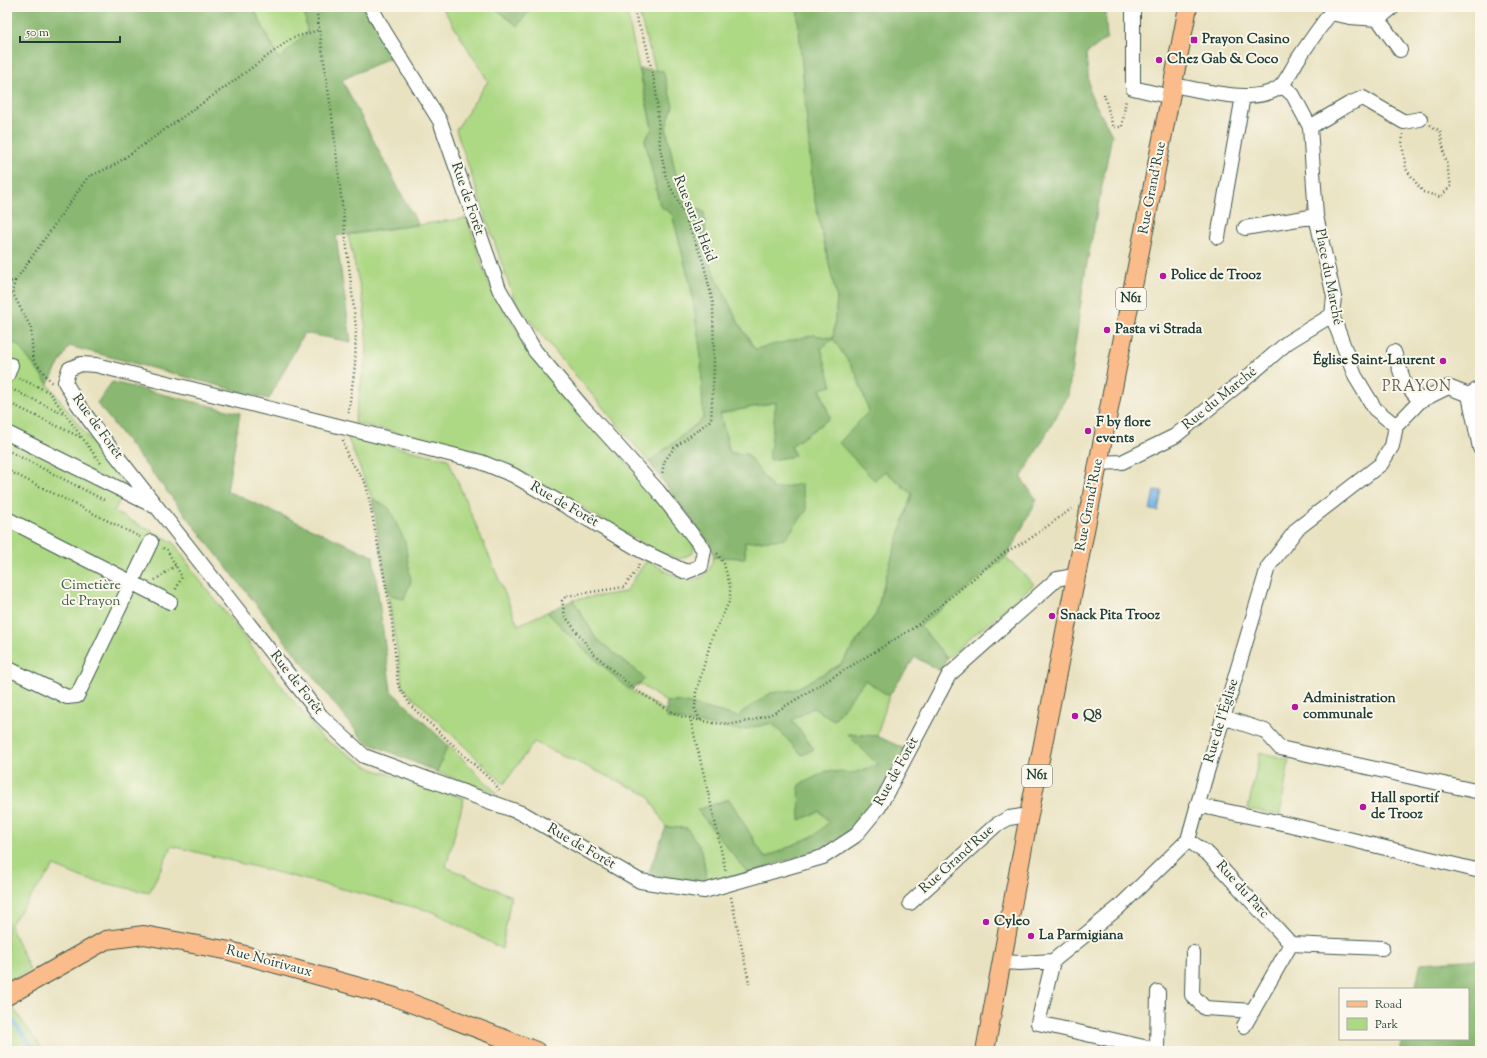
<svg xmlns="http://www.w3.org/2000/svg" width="1487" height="1058" font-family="'Sorts Mill Goudy',serif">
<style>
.green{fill:#add884;stroke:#668a5c}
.forest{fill:#8ab872;stroke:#547a53}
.water{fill:#74b1e6;stroke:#4a778d}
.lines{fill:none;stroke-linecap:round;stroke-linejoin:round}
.stream{stroke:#74b1e6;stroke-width:4}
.minor-casing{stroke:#3d5649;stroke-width:16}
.major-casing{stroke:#3d5649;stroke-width:20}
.path{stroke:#3d5649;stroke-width:2.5;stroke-dasharray:1 3;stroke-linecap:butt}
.minor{stroke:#fff;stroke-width:14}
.major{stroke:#f9bc8a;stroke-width:18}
.poi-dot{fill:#b5179e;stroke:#fbf7ec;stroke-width:1.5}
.labels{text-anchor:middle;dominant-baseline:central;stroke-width:4;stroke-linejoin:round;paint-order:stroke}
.shield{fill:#fbf7ec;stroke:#61756b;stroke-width:1}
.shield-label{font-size:13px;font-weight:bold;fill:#1f3d34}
.poi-label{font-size:14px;font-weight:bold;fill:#1f3d34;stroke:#fbf7ec;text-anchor:start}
.street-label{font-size:14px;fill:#1f3d34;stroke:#fbf7ec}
.park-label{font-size:14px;fill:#3b5c44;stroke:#fbf7ec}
.neighbourhood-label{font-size:15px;letter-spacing:1px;fill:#6b6357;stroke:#fbf7ec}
</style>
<rect width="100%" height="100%" fill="#fbf7ec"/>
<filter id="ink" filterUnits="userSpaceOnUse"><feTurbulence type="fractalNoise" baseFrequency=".025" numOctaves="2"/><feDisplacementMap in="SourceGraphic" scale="8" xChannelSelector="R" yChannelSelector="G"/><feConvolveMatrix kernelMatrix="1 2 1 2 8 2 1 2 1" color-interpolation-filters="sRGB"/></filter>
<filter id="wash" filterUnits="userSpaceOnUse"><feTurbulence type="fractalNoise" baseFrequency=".012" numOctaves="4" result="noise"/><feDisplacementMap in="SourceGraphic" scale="16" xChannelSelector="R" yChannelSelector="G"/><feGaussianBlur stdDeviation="0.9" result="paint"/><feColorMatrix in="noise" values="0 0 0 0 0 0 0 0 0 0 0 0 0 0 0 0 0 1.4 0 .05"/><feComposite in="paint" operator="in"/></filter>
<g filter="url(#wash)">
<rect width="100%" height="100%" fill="#e9e2c1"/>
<path class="green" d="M253 7H304L307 32 279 60Z
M442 7H494L517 25 533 7H624L628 17 652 129 645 140 660 206 672 214 691 287 701 355 703 419 649 462 540 333 514 299 456 130 488 81Z
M637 7H797L812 180 815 202 837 299 833 338 856 373 869 411 874 480 885 471 912 494 887 573 876 614 841 664 794 690 771 693 739 717 682 702H666L640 684 644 678 596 638 573 600 625 592 647 560C663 569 695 594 709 569 711 566 712 561 714 557L745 558V542L785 539 773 489 747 454 730 453 720 414 776 402 770 460 795 456 791 446 830 418 820 388 831 386 821 348 833 339 814 335 755 350 737 320 708 260 704 212 681 200 666 127 673 106 663 71H656Z
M467 218 489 285 528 347 694 542 693 553 680 559 656 551 522 472 474 450 354 423 367 351 364 305 348 235Z
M7 339 18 345 126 487 114 512 173 542 195 574 322 738 372 769 464 798 446 867 511 896 502 949 434 912 172 846 149 893 86 879 54 866 10 925 30 970 7 981Z
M347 436 448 459 518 625 547 612 579 645 629 689 667 712 668 718 741 730 772 723 802 755 814 749 791 720 813 708 834 720 865 680 889 696 877 736 848 734 878 765 853 773 827 771 800 819 820 811 829 822 815 835 765 858 729 799 698 810 748 873 707 882 702 850 687 828 666 827 648 795 534 742 504 784 403 688 388 594 404 599 389 508 372 498Z
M1005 557 1034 584 947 658 920 626Z
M447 744 497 793 437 772Z
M1260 752 1289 760 1280 815 1248 809Z
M10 1004 44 1051H15L7 1038V1006Z"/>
<path class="forest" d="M7 7H253L279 59 307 32 304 7H367L393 56 342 80 404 199 418 224 336 236 351 342 304 333 269 399 69 346 48 384 18 345 7 339Z
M494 7H533L517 26Z
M797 7H1105L1107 38 1086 54 1090 94 1112 135 1085 273 1068 396 1021 478 1037 500 1007 556 920 626 947 658 940 671 915 657 889 696 865 680 834 720 813 708 792 720 814 749 802 755 772 723 741 730 667 718 666 702H682L739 717 742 712 771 693 794 690 841 664 876 614 887 573 912 494 885 471 874 480 839 443 869 411 856 373 833 339 821 348 832 386 820 389 830 418 791 446 795 456 769 460 776 402 720 414 730 453 747 454 773 489 801 484 807 510 785 539 745 542V558L714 557 711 547 703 535 649 462 703 419 701 355 691 287 672 214 660 206 645 140 652 129 640 69 663 71 673 106 666 127 681 200 704 212 708 260 737 320 755 349 814 335 833 338 837 299 815 202 812 180Z
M112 382 240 413 227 491 373 556 391 691 448 745 437 772 364 741 97 403Z
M372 498 389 508 405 542 411 581 404 599 388 594Z
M573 600 596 638 644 678 640 684 629 689 579 645 547 612Z
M847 734 877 736 905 749 874 801 850 830 817 851 748 873 697 810 729 799 765 858 815 835 829 822 820 811 800 820 799 785 827 771 853 773 878 765Z
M666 827 687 828 702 850 707 882 647 877Z
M1480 959V1051H1400L1403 1039H1468V989H1415L1421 963Z"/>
<path class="water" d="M1154 490 1162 491 1158 511 1150 510Z"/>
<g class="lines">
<path class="stream" d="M7 1013 35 1051"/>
</g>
</g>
<g filter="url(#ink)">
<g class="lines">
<defs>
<path id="minor" d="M371 7 384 31 440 121 499 289 535 351 585 410 658 491 704 550 701 566 686 572 642 551 513 475 481 462 96 365 81 364 69 369 65 382 77 403 98 432 321 716 364 756 524 814 640 881 704 891 823 857 855 836 879 807 949 675 1057 579 1077 575
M1133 7V88L1171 97
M1330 13 1350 17 1378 19 1400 50
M1378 19 1393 7
M1173 85C1201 90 1259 107 1282 85 1288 78 1293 67 1298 59 1310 41 1322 24 1335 7
M1282 85 1293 95 1310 127 1316 216 1334 297 1332 315 1355 376 1375 409 1396 426
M1310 127 1349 104 1363 98 1404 122 1420 119
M1245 228 1316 216
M1218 237 1243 96
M1394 352 1404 382 1420 401
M7 376 11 365
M1469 395 1480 448
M1469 395 1480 388
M1396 426 1420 401 1448 387 1469 395
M7 433 154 506
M1098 463 1122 462 1175 436 1250 375 1288 342 1332 315
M7 519 170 602
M7 668 67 697 77 696 151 542
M1223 717 1265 731 1280 748 1480 792
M1197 805 1291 825 1480 871
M1188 840 1209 855 1291 944 1382 948
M910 903 996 825 1009 818 1029 815
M1193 953 1192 995 1205 1008 1253 1011
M1053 961 1038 1023 1157 1050
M1002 962 1020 963 1053 961 1118 908 1188 840 1204 782 1268 567 1297 529 1381 464 1392 446 1396 426
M1244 1026 1291 944
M1157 1051 1158 992"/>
<path id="major" d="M7 996 106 940 144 935 230 951 395 997 536 1051
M985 1051 1029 815 1188 7"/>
</defs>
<use href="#minor" class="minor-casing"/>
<use href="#major" class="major-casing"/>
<path class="path" d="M316 7 332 116 356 328 355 366 348 415
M632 7 646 44 656 90 660 147 666 178 683 212 703 261 713 303 714 368 711 420 674 448 664 462 662 475
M1104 94 1113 127H1122L1126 99
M1403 134 1402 144 1406 169 1423 192 1440 197 1451 186 1440 131 1430 125
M15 281 12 292 31 328 33 359 52 383
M7 282 15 281 88 177 113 166 231 83 292 38 319 30
M19 378 49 392 102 465
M11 389 64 414
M7 402 82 438
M343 440 347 455 366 484 391 612 398 685 411 706 495 784 499 790
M7 450 104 500
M7 470 140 537
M163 548 167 550 182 577 175 591
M639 564 637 570 624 587 566 596 562 601 565 616 593 653 634 689 679 716 713 723 732 724 754 720 774 713 915 627 1004 553 1031 538 1074 507
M155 580 176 565
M690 717 714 817 726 873
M700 720 695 709 696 693 712 637 730 600V586L724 564 717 553
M731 897 750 987"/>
<use href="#minor" class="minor"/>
<use href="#major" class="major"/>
</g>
</g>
<g class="poi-dot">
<rect x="1190" y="36" width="8" height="8" rx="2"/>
<circle cx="1159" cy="60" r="4"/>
<circle cx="1163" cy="276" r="4"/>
<circle cx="1107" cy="330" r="4"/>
<circle cx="1443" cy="361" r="4"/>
<circle cx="1088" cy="431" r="4"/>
<circle cx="1052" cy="616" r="4"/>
<circle cx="1295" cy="707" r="4"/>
<circle cx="1075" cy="716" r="4"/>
<circle cx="1363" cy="807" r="4"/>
<circle cx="986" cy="922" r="4"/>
<circle cx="1031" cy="936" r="4"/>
</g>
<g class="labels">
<g class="shield">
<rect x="1116" y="288" width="30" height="22" rx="3"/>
<rect x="1022" y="765" width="30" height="22" rx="3"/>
</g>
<g class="shield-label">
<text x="1131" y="299">N61</text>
<text x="1037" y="776">N61</text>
</g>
<g class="poi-label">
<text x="1202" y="40">Prayon Casino</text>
<text x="1167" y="60">Chez Gab &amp; Coco</text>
<text x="1171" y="276">Police de Trooz</text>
<text x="1115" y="330">Pasta vi Strada</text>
<text x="1435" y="361" text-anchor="end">Église Saint-Laurent</text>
<text x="1096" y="423">F by flore<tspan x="1096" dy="16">events</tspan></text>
<text x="1060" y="616">Snack Pita Trooz</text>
<text x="1303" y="699">Administration<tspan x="1303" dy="16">communale</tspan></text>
<text x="1083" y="716">Q8</text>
<text x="1371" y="799">Hall sportif<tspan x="1371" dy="16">de Trooz</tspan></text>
<text x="994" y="922">Cyleo</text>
<text x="1039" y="936">La Parmigiana</text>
</g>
<g class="street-label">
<text transform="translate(1153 188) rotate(-79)">Rue Grand'Rue</text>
<text transform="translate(467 199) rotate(71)">Rue de Forêt</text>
<text transform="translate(694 219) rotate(68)">Rue sur la Heid</text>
<text transform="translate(1328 277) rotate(79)">Place du Marché</text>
<text transform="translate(1220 399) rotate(-39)">Rue du Marché</text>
<text transform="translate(97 427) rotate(54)">Rue de Forêt</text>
<text transform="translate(564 505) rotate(30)">Rue de Forêt</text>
<text transform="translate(1090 505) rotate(-79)">Rue Grand'Rue</text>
<text transform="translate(296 683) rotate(52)">Rue de Forêt</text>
<text transform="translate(1222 721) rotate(-73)">Rue de l'Église</text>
<text transform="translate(897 772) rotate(-61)">Rue de Forêt</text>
<text transform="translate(581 847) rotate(30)">Rue de Forêt</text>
<text transform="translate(957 860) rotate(-42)">Rue Grand'Rue</text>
<text transform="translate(1242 890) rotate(48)">Rue du Parc</text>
<text transform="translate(269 962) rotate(15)">Rue Noirivaux</text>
</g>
<g class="park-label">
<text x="91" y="586">Cimetière<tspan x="91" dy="16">de Prayon</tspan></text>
</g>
<g class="neighbourhood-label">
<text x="1417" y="387">PRAYON</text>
</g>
</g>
<rect width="1487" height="1058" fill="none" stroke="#fbf7ec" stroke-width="24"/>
<rect x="1339" y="988" width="130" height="52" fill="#fbf7ec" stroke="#a3ada2"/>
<rect x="1347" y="1001" width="20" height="6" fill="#f9bc8a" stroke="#a3ada2"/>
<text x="1375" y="1008" font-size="12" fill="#1f3d34">Road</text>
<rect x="1347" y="1018" width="20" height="12" fill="#add884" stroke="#a3ada2"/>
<text x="1375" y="1028" font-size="12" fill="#1f3d34">Park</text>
<path d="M20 36v6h100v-6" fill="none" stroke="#1f3d34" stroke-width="2"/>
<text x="26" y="36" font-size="12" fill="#1f3d34" stroke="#fbf7ec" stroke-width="3" paint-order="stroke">50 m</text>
</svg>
